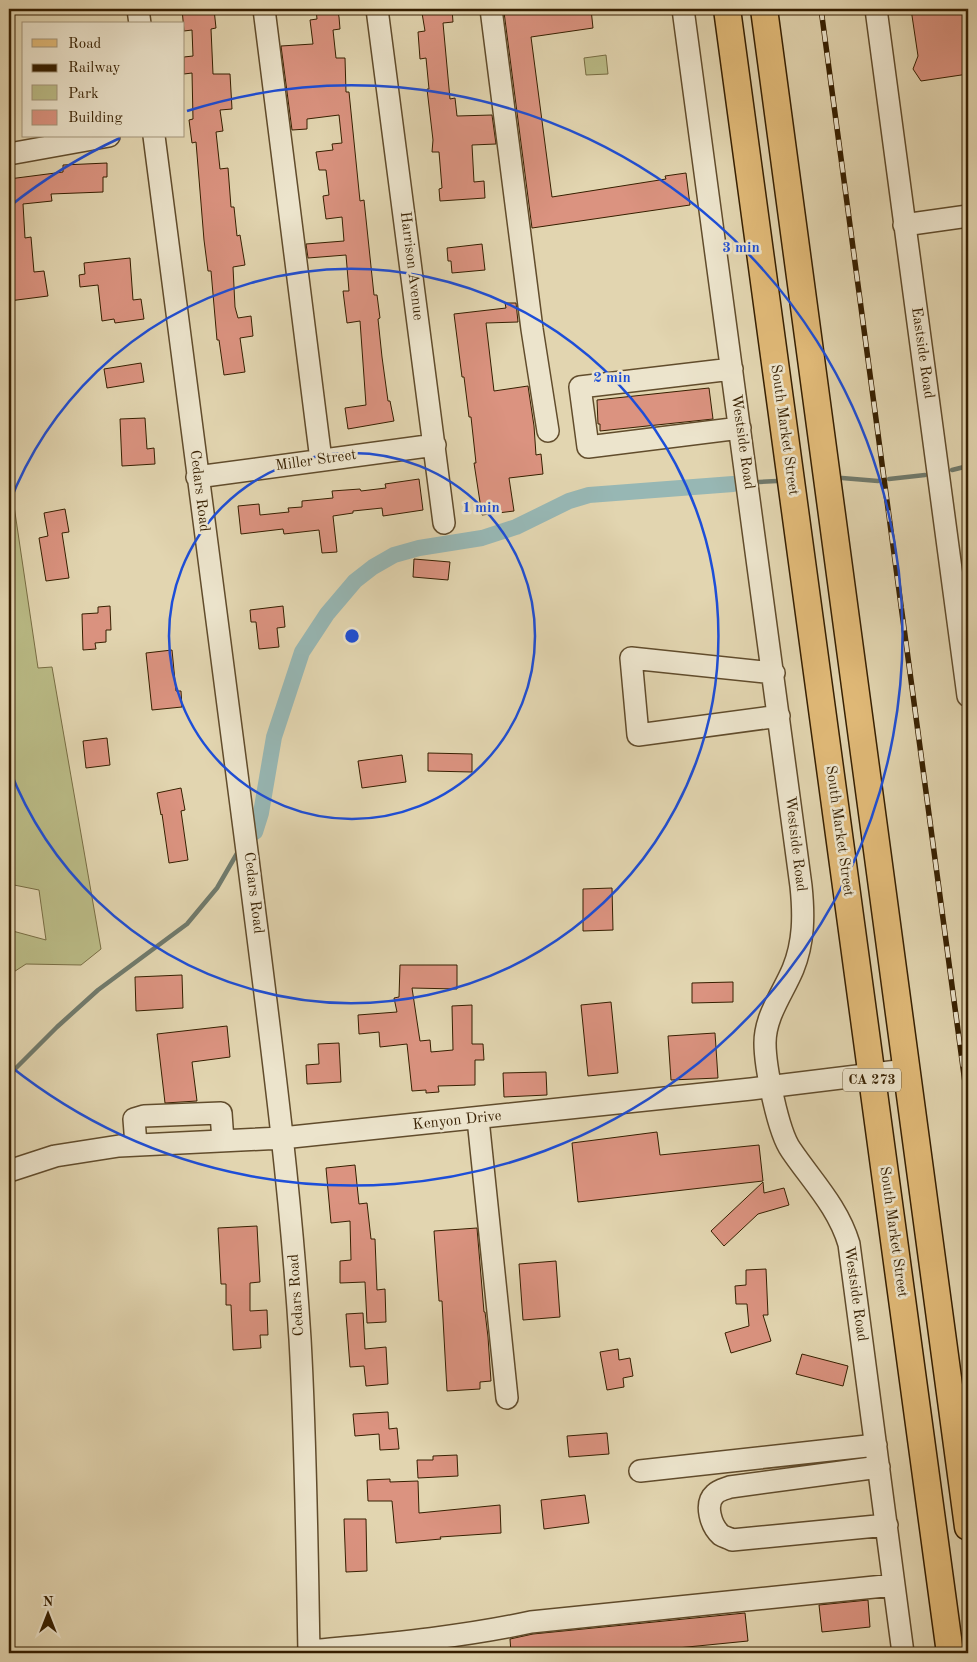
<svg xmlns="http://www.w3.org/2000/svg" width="977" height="1662" font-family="'Old Standard TT',serif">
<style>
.green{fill:#babb86;stroke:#786d43}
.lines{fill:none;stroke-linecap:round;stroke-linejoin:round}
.stream{stroke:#707a6c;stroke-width:4.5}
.canal{stroke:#97b7b4;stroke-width:16}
.building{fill:#db9380;stroke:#361f00}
.minor-casing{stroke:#614c2c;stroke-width:24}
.major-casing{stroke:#361f00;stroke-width:29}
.minor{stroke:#ece4cc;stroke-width:21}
.major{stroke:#e1ba78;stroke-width:26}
.rail-casing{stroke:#361f00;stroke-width:5.5}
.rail{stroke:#ece4cc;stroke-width:4;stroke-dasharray:11;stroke-linecap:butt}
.ring{fill:none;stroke:#1d4ed8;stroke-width:2.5}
.labels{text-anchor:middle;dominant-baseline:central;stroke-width:5;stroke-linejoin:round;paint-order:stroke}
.shield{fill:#ece4cc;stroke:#6d5a3d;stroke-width:1}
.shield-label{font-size:14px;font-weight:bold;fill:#361f00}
.street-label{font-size:15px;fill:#361f00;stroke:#ece4cc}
.centre{fill:#1d4ed8;stroke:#ece4cc;stroke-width:2.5}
.ring-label{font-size:15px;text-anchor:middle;font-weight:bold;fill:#1d4ed8;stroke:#ece4cc;stroke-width:5;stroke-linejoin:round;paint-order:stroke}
</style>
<rect width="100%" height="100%" fill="#e2d5b0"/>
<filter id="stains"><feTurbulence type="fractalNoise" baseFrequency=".004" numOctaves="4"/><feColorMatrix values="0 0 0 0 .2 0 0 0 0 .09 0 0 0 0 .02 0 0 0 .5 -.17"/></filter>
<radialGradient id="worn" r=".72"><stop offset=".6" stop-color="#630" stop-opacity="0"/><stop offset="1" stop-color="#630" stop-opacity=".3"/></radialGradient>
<path class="green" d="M606 55 608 74 586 75 584 58Z
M9 472 38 668 52 667 101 949 81 965 26 964 9 975V930L46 940 39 890 9 884Z"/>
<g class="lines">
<path class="stream" d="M952 470 968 466
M842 478 878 481
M889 479 925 475
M759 482 777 481
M9 1075 57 1027 98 990 187 924 217 888 239 850"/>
<path class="canal" d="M255 832 261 813 274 737 302 652 327 614 355 581 373 567 394 555 419 548 482 538 516 527 569 501 589 495 733 484"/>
</g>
<path class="building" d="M182 9H214L216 28 211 29 213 74H230L232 109 220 110 223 131 216 132 220 169 228 168 231 207H234L237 236 240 235 245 265 233 267 235 307 238 318 251 316 253 336 240 338 245 372 224 375 219 340H217L211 271H208L204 240 196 142 192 143 189 120 193 119 192 73 184 74V57L193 56 192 30 184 31Z
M316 9H337L339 17 340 29 333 30 336 58H345L346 92H349L360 201 364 200 374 295H377L380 318 378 319 382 357 388 401H390L394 421 348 429 345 408 366 405 360 321 347 323 343 291H349L346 255 308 258 306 244 344 241 342 217 326 219 323 196 329 195 326 170H319L316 152 333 150 332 144 342 143 339 115 307 119V129L292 130 281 46 313 44 310 20 317 19Z
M437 9H452L453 22 443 23 450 99 455 98 457 116 492 115 496 144 472 145 474 182 484 181 485 198 440 201 439 189 442 188 439 152H432L433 140 427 89H429L426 58 420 59 418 32 425 31 422 13 437 11Z
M526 9H591L593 28 531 37 552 197 666 179 665 176 686 173 690 205 532 228 504 12Z
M911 9H968V74L921 81 913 69 918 56Z
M107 163V177H103V192L51 194 52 201 23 204 25 238 31 237 34 272 44 271 48 296 9 301V275H12L9 240V179L63 172V165Z
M482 244 485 270 452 273 451 261H448L447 248Z
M130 258 133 300 141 299 144 319 115 323 114 319 102 321 98 285 80 287 79 275 85 274 84 263Z
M505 303H516L518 322 486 323 494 391 528 386 534 426 536 455 541 454 543 474 509 478 514 511 482 515 474 463H476L471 417H469L464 377H462L454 314 506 308Z
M141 363 144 382 107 388 104 369Z
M709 388 713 419 600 431V424H598L597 400Z
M145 418 147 449 154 448 155 464 122 466 120 419Z
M419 479 423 510 383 516 382 508 353 511V513L333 516 337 552 322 553 319 530 284 534 283 529 241 534 238 506 259 504 260 515 289 512 288 508 302 507V501L333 498 332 491 360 489 361 491 386 488 385 484Z
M65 509 69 532 62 533 69 578 46 581 39 538 48 536 44 513Z
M414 559 450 562 448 580 413 577Z
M110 606 111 630H106V642L95 643 96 649 83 650 82 614 98 613V607Z
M283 606 285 627 277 628 279 647 259 649 256 622H251L250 610Z
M172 650 176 691H181L182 707 152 710 146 653Z
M107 738 110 765 86 768 83 741Z
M428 753 472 754V772L428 771Z
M402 755 406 782 362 788 358 761Z
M181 788 185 810 181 811 188 860 169 863 162 814 161 815 157 793Z
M612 888 613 930 583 931V889Z
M400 965H457V989L412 988 420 1041 430 1040 431 1052 453 1050 452 1006 472 1005V1044H483L484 1060H475V1085L438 1086 439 1092 426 1093V1090L412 1091 407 1044 380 1047 379 1032 359 1034 358 1015 397 1012 394 998 399 997Z
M182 975 183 1008 136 1011 135 977Z
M733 982V1002L692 1003V983Z
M611 1002 618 1073 588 1076 581 1005Z
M227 1026 230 1057 192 1062 197 1101 165 1103 157 1034Z
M715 1033 718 1078 671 1080 668 1036Z
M339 1043 341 1082 307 1084 306 1065 319 1064 318 1044Z
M546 1072 547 1095 504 1097 503 1073Z
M657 1132 660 1155 759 1145 763 1181 578 1202 572 1143Z
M355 1165 359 1204 367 1203 371 1239H375L377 1290 385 1289 386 1322 367 1323 365 1282 340 1283V1261L351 1260 350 1221 331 1223 326 1168Z
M763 1182 764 1193 784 1188 789 1205 758 1214 724 1246 711 1231Z
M257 1226 260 1282 250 1283V1311L267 1310 268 1335H260L261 1348 233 1350 231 1305H226V1284H221L218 1228Z
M477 1228 484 1312H485L488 1337 491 1381 480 1382V1389L447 1391 442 1301H439L434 1231Z
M556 1261 560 1317 523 1320 519 1264Z
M766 1269 768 1315H763L771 1341 731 1353 725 1333 749 1326 747 1304H736L735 1286 746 1285V1270Z
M363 1313 365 1349 386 1347 388 1384 366 1386 364 1366 350 1367 346 1314Z
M618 1349 619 1360 630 1358 633 1376 623 1378 624 1387 607 1390 600 1352Z
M802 1354 848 1366 843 1386 796 1374Z
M388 1412 389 1429 397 1428 399 1449 380 1450 379 1434 355 1436 353 1414Z
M607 1433 609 1454 569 1457 567 1436Z
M457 1455 458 1476 418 1478 417 1460H433V1456Z
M390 1479V1482L418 1481 419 1513 500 1505 501 1533 440 1537 441 1539 396 1543 392 1501H368L367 1480Z
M585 1495 589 1523 544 1529 541 1500Z
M344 1519H366L367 1571 346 1572Z
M868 1600 870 1627 822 1632 819 1605Z
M745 1613 748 1641 657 1650 658 1653H511L510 1639 533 1634Z"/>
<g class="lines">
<defs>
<path id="minor" d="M138 9 140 24
M264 9 321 460
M377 9 444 523
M491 9 532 329 548 431
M683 9 801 886C804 915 804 942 793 969 783 993 765 1016 765 1043 765 1066 778 1132 791 1150 812 1181 838 1207 849 1244L903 1653
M876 9 968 696
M154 136C184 377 218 618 248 859 268 1018 290 1178 300 1339 306 1444 307 1549 309 1653
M9 154 109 136
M904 225 968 216
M732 369 580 387 588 447 740 428
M197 477 435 445
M774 673 631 658 638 735 779 716
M478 1119 507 1398
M136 1145 134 1119 144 1116 221 1113 223 1141
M9 1171 55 1156 119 1146 282 1138 751 1089 906 1070
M879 1467 730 1487C725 1489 719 1490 715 1494 704 1504 711 1526 721 1535 724 1537 729 1538 732 1540L887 1525
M640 1471 876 1445
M309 1651C383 1644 458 1638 531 1622L894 1585"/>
<path id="major" d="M727 9 950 1653
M764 9 968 1527"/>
</defs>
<use href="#minor" class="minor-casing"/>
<use href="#major" class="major-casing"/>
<use href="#minor" class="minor"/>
<use href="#major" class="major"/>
<defs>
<path id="rail" d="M821 9 968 1105"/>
</defs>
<use href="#rail" class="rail-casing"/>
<use href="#rail" class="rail"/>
</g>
<g class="ring">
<circle cx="352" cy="636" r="183"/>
<path d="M9 504A367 367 0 1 1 9 768"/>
<path d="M10 206A550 550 0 0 1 120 138M187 111A550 550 0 1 1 10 1066"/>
</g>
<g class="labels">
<rect class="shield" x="843" y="1068.5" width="58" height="23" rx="4"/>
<g class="shield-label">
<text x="872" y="1080">CA 273</text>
</g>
<g class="street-label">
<text transform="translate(411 266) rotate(83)">Harrison Avenue</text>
<text transform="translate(922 353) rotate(82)">Eastside Road</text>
<text transform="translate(784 430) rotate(82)">South Market Street</text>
<text transform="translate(742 442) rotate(82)">Westside Road</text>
<text transform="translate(316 461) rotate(-8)">Miller Street</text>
<text transform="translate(199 491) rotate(83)">Cedars Road</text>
<text transform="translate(839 831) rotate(82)">South Market Street</text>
<text transform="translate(795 844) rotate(83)">Westside Road</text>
<text transform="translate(253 893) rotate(83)">Cedars Road</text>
<text transform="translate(457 1121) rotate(-6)">Kenyon Drive</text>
<text transform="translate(893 1232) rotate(82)">South Market Street</text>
<text transform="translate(855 1294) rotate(82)">Westside Road</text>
<text transform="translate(297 1295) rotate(-94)">Cedars Road</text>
</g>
</g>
<circle cx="352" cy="636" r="8" class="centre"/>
<g class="ring-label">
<text x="741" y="252">3 min</text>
<text x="612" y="382">2 min</text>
<text x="481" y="512">1 min</text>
</g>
<rect width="977" height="1662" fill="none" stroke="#e2d5b0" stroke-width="30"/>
<rect x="10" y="10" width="957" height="1642" fill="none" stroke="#361f00" stroke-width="2.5"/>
<rect x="15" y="15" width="947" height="1632" fill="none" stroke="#361f00"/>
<rect x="22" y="22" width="162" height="115" fill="#ece4cc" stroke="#a3957a"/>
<rect x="32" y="39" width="25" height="8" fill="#e1ba78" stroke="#a3957a"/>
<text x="68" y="48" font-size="15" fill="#361f00">Road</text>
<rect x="32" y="64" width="25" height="8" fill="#361f00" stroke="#a3957a"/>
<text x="68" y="72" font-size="15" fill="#361f00">Railway</text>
<rect x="32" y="85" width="25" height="15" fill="#babb86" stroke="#a3957a"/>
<text x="68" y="98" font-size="15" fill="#361f00">Park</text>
<rect x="32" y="110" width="25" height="15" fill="#db9380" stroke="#a3957a"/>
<text x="68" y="122" font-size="15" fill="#361f00">Building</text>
<g transform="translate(48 1614)" stroke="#ece4cc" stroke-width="4" paint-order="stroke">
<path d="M0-4L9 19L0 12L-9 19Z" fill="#361f00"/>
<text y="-8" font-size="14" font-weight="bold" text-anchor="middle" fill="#361f00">N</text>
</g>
<rect width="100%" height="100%" filter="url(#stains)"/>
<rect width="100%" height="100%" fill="url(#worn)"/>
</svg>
